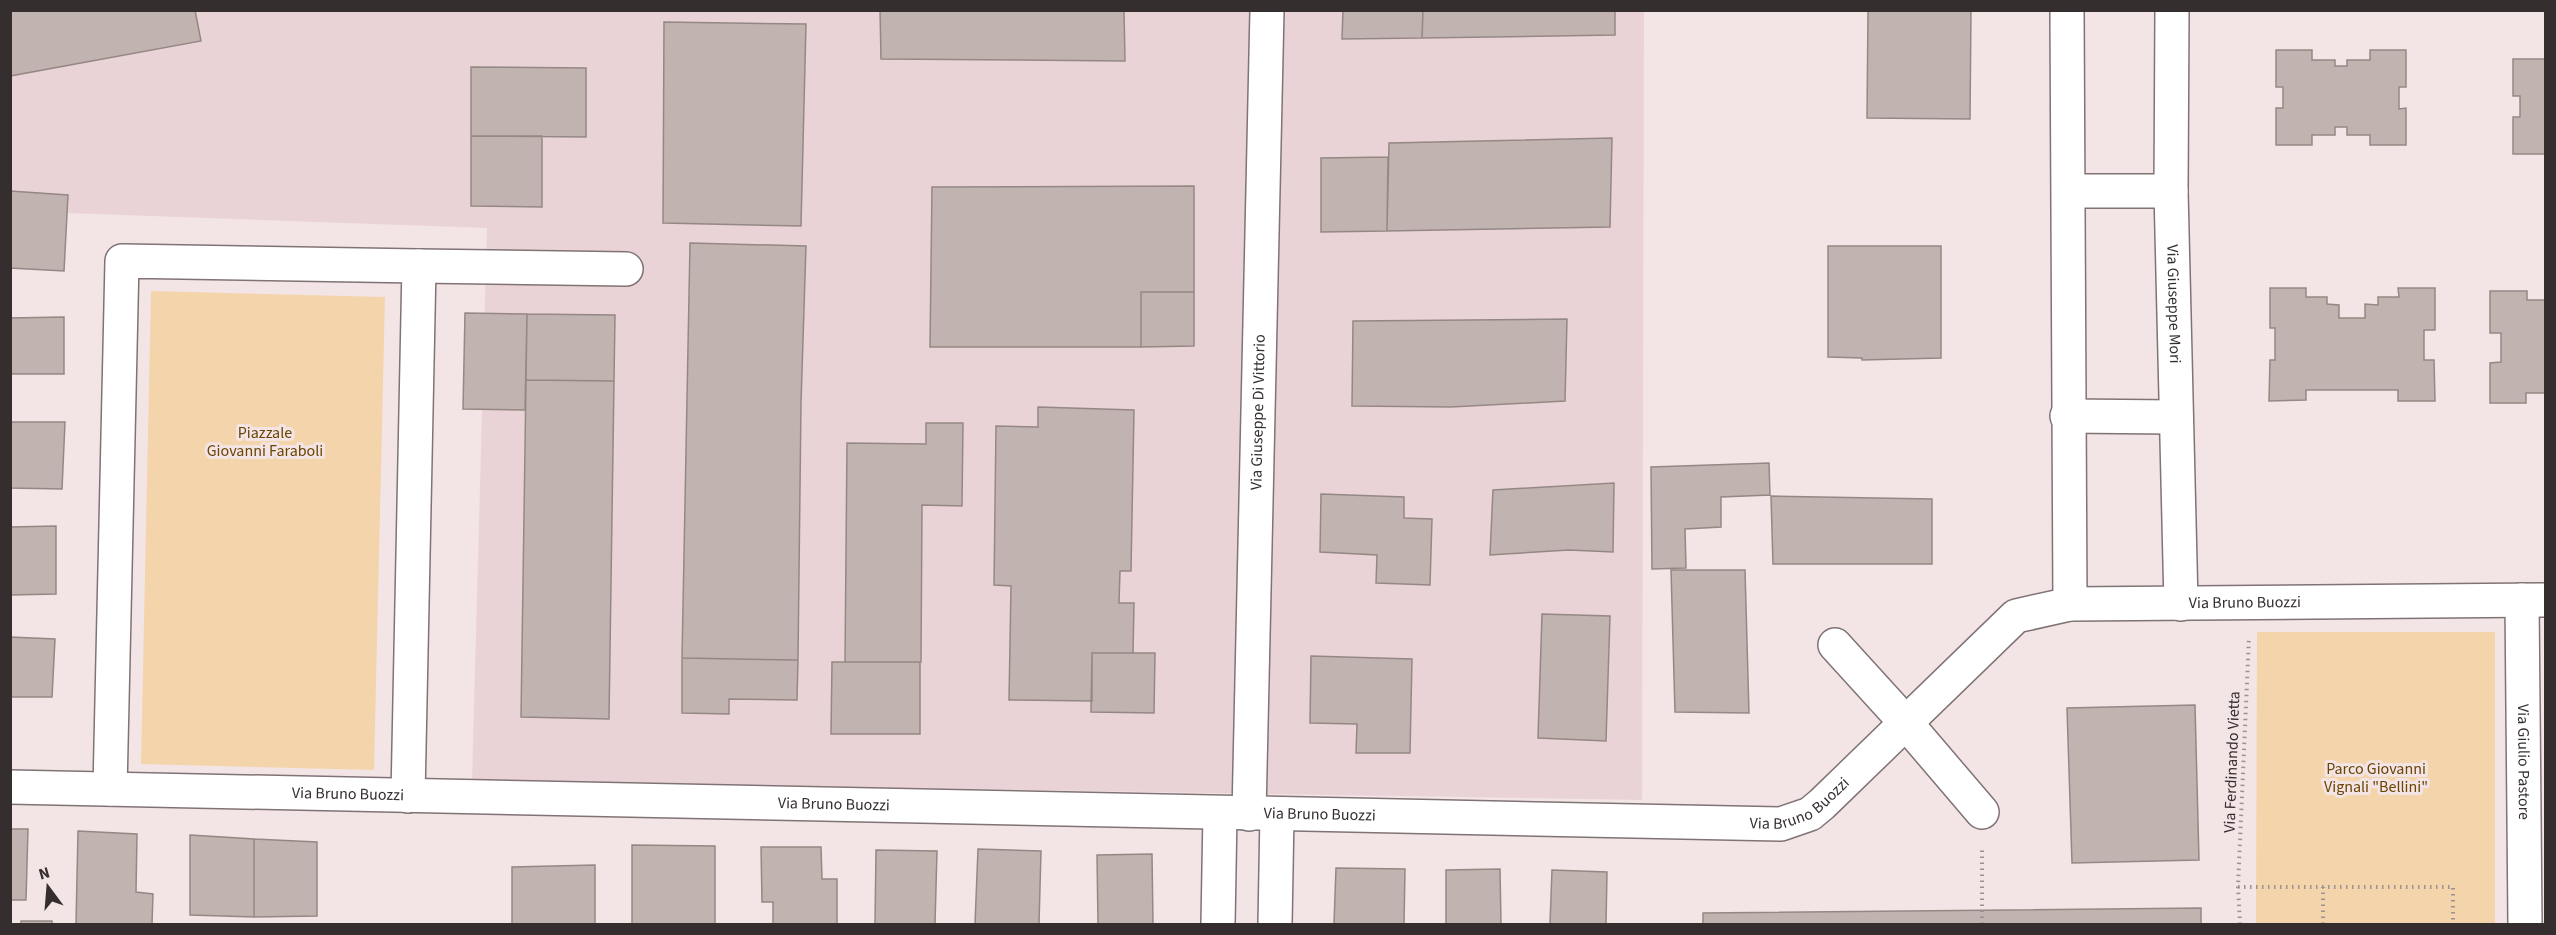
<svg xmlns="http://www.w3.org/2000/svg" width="2556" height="935" font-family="'Source Sans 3',sans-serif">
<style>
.built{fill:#ead3d7}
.green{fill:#f4d4ab}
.building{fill:#c1b3af;stroke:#958884;stroke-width:1.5}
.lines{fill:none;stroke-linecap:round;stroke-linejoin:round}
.minor-casing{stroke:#807375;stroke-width:36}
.path{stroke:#9c9193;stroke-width:4;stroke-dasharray:1.5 4.5;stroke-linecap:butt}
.minor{stroke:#fff;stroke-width:33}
.labels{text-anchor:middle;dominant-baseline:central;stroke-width:6;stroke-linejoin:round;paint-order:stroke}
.street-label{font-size:16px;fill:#342e2f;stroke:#f3e4e6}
.park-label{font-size:16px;fill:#6a4401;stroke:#f3e4e6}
</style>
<rect width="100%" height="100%" fill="#f3e4e6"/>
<path class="built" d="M11 11H1644L1642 800 472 781 487 228 11 211Z"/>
<path class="green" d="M151 291 385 297 374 770 141 764Z
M2257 632H2495V924H2256Z"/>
<path class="building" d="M10 10H195L201 41 10 76Z
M880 10H1124L1125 61 881 59Z
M1343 10H1423L1422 38 1342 39Z
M1423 10H1615V35L1422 38Z
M1868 10H1971L1970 119 1867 118Z
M664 22 806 24 801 226 663 223Z
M2276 50H2312V60H2335V66H2347V60H2370V50H2406V87H2399V109L2406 108V145H2370V135H2347V127H2335V135H2312V145H2276V108H2283V87H2276Z
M2513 59H2546V154H2513V117H2520V96H2513Z
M471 67 586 68V137L471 136Z
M471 136H542V207L471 206Z
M1612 138 1610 227 1387 231 1389 143Z
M1388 157 1387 231 1321 232V158Z
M1194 186V292H1141V347H930L932 187Z
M10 191 68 195 64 271 10 268Z
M690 243 806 246 801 403 798 660 682 658Z
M1828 246H1941V358L1862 360V358L1828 357Z
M2270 288H2306V297H2327V304L2339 305V318H2365V304L2378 305V297H2399L2398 288H2435V330H2424V360H2434L2435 401H2398V390H2306V400L2269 401 2270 360H2275V328H2270Z
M2490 291H2527V300H2546V393H2526V403H2490V363L2501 362V333H2490Z
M1141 292H1194V346L1141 347Z
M465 313 527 314 525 410 463 409Z
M527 314 615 315 614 381 526 380Z
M64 317V374H10V318Z
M1567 319 1565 401 1451 407 1352 406 1353 321Z
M526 380 614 381 609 719 521 717Z
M1038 407 1134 410 1131 571H1120L1119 603H1134L1133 653H1092V701L1009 700 1011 586 994 585 996 426 1038 427Z
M10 422H65L62 489 10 488Z
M926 423H963L962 506 922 505 921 662H845L847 443 926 444Z
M1769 463 1770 495 1721 497V527L1685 529 1686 568 1652 569 1651 467Z
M1614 483 1613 552 1569 550 1490 555 1493 490Z
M1321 494 1404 497V518L1432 519 1430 585 1376 583 1377 555 1320 552Z
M1771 496 1932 499V564H1773Z
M56 526V594L10 595V527Z
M1671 570H1745L1749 713 1675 712Z
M1542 614 1610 616 1606 741 1538 738Z
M10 637 55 639 52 697H10Z
M1092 653H1155L1154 713 1091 712Z
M1311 656 1412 659 1410 753H1356L1357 724 1310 723Z
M682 658 798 660 797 700 729 699V714L682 713Z
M832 662H920V734H831Z
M2195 705 2199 860 2072 863 2067 708Z
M10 829H28L26 900H10Z
M78 831 137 834 136 892 153 894 152 924H76Z
M190 835 254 839V917L190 915Z
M254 839 317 842V916L254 917Z
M632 845 715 846V924H632Z
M761 847H821L822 879H837V924H773V902H762Z
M978 849 1041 851 1039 924H975Z
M876 850 937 851 935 924H875Z
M1152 854 1153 924H1098L1097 855Z
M595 865V924H512V867Z
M1336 868 1405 869 1404 924H1334Z
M1500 869 1501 924H1446V870Z
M1552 870 1607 872 1606 924H1550Z
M2201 908V924H1703V913Z
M21 921H52V924H21Z"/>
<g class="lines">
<defs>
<g id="minor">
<path d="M2067 10 2070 604"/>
<path id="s1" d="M2172 10 2171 191 2181 604"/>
<path d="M2069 191H2171"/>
<path d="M419 266 626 269"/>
<path d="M2067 416 2175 417"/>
<path id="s2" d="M2522 600 2525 924"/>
<path d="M1835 645 1906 723 1982 812"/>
<path id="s3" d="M10 787 1781 824 1810 814 1822 804 2016 616 2070 604 2546 600"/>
<path d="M110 789 122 261 419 266 408 796"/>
<path id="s4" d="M1249 814 1267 10"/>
<path d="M1218 924 1220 813"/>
<path d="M1275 924 1277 814"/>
</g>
</defs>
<use href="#minor" class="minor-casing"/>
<path class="path" d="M2238 887H2453V924
M1982 924V847
M2240 924 2238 887 2249 637
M2323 924V887"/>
<use href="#minor" class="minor"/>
</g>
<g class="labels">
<g class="street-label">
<text stroke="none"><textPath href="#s1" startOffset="294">Via Giuseppe Mori</textPath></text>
<text stroke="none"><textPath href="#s4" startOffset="402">Via Giuseppe Di Vittorio</textPath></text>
<text stroke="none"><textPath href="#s3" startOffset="2318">Via Bruno Buozzi</textPath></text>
<text transform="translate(2232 762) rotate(-88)">Via Ferdinando Vietta</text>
<text stroke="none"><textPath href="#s2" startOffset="162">Via Giulio Pastore</textPath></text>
<text stroke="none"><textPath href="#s3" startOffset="338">Via Bruno Buozzi</textPath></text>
<text stroke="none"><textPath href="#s3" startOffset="1796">Via Bruno Buozzi</textPath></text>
<text stroke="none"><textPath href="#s3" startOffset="824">Via Bruno Buozzi</textPath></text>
<text stroke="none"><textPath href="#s3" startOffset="1310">Via Bruno Buozzi</textPath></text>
</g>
<g class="park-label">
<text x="265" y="433">Piazzale<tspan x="265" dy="18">Giovanni Faraboli</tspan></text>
<text x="2376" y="769">Parco Giovanni<tspan x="2376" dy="18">Vignali "Bellini"</tspan></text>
</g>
</g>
<rect width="2556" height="935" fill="none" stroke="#342e2f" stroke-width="24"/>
<g transform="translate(48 887) rotate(344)" stroke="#f3e4e6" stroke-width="4.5" paint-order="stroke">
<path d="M0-4.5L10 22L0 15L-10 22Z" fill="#342e2f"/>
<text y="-9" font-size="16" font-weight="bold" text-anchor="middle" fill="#342e2f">N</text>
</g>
</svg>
